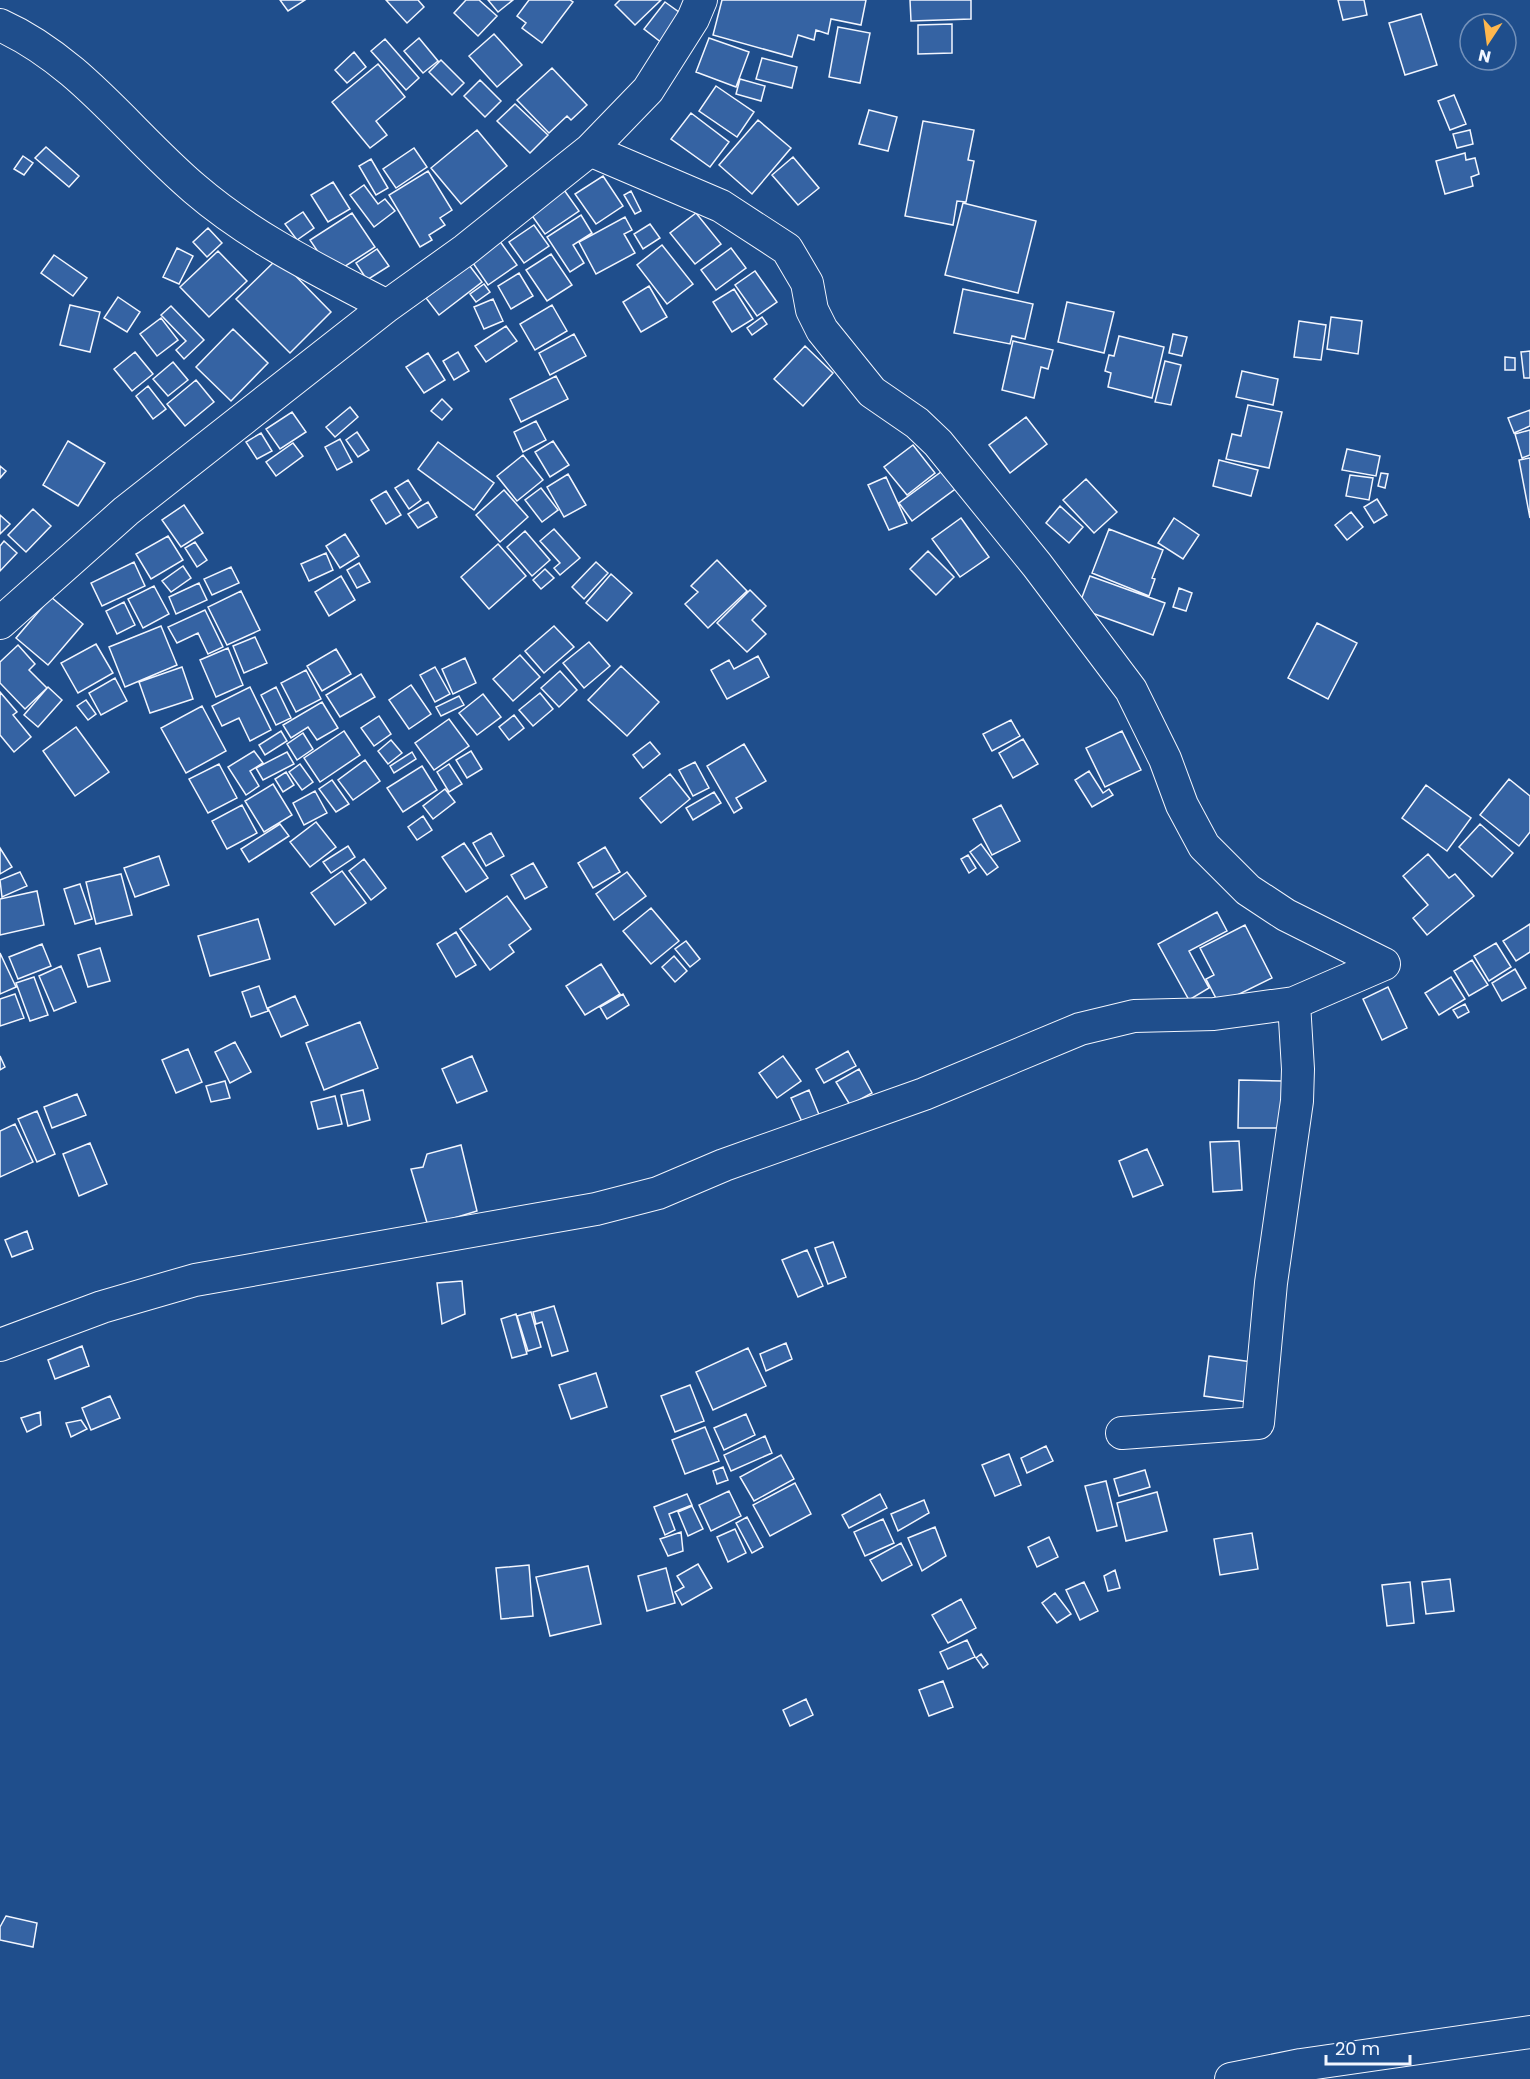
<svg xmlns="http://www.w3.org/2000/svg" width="1530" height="2079" font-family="Poppins,sans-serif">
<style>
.building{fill:#3563a3;stroke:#f2f6ff;stroke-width:1.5}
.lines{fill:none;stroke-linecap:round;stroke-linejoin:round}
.minor-casing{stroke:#f2f6ff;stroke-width:34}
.minor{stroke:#1f4e8c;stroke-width:32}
</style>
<rect width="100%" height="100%" fill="#1f4e8c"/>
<path class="building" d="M280 0H305L288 11Z
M386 0H418L424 7 407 23Z
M466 0H479L497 16 478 36 454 13Z
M488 0H513L498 12Z
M529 0H570L573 2 542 43 522 28 526 23 517 16Z
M620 0H661L635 25 615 5Z
M722 0H866L861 25 831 19 828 34 816 30 814 40 798 35 792 57 713 35Z
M910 0H971V19L911 21Z
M1338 0H1364L1367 15 1343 20Z
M665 2 683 15 662 43 644 29Z
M1421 14 1437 65 1405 75 1389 23Z
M952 24V53L918 54V25Z
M838 27 870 33 860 83 829 77Z
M494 34 522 65 497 87 469 56Z
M419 38 438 61 423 73 404 51Z
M709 38 749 52 736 87 696 72Z
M385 39 419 78 406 90 371 51Z
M354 52 366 67 347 83 335 70Z
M762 58 797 67 792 88 756 79Z
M441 60 464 83 452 95 429 72Z
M378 64 405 97 376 121 387 135 370 148 332 102Z
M552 68 587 105 571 120 567 116 549 133 517 100Z
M740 79 765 86 761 101 736 94Z
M480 80 501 101 485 117 464 96Z
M716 86 754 112 737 137 699 111Z
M1454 95 1466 124 1450 130 1438 101Z
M515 104 548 135 530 153 497 121Z
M869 110 897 117 888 151 859 144Z
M691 113 729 142 710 167 671 139Z
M758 120 791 148 752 194 719 165Z
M923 121 974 130 968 160 974 161 966 202 957 201 953 225 905 216Z
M477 130 507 166 461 204 431 168Z
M1470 130 1473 144 1457 148 1453 134Z
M46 147 79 176 69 187 35 158Z
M414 148 427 167 396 188 383 169Z
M1465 153 1466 160 1475 158 1479 174 1471 177 1473 186 1445 194 1436 161Z
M23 156 33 163 24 175 14 169Z
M793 157 819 188 798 205 772 175Z
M371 159 388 188 376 195 359 166Z
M428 171 452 210 440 218 445 225 429 235 432 240 420 247 389 195Z
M603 176 623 206 596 224 575 194Z
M333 182 350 209 328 222 311 195Z
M364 185 378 204 385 199 395 211 374 227 350 195Z
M562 187 579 211 545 234 528 210Z
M631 191 641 211 635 214 624 195Z
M963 203 1036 221 1018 293 945 275Z
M303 212 314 228 297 240 285 224Z
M352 213 375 247 333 274 310 240Z
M696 213 721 244 695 264 670 233Z
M581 215 592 233 573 245 584 263 570 272 547 237Z
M625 217 632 230 624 234 635 253 596 274 579 242Z
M650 224 660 238 643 249 634 234Z
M534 225 549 246 524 263 509 242Z
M208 228 222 243 207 257 193 242Z
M499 240 517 265 488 285 471 260Z
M662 245 693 284 667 304 637 265Z
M177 248 193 256 179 284 163 277Z
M731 248 746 268 716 290 701 270Z
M377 249 389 266 367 280 356 263Z
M218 251 247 281 209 317 180 287Z
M551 254 572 285 547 301 526 270Z
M54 255 87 278 73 296 41 273Z
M278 258 331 312 290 353 236 299Z
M469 265 482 282 439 315 426 298Z
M755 271 777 302 757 316 735 285Z
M519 273 533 296 511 309 498 286Z
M484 284 490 292 476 302 470 294Z
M649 286 667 317 641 332 623 302Z
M734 289 753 319 732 332 713 302Z
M963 289 1033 304 1025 339 1012 336 1010 344 954 333Z
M118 297 140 312 127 332 104 318Z
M493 299 503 321 484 329 474 307Z
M1067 302 1114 312 1104 353 1058 342Z
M70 305 100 312 90 352 60 345Z
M552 305 567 331 535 350 520 324Z
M171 306 204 340 184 359 176 350 186 341 161 315Z
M762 317 767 324 752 335 747 328Z
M1331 317 1362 321 1358 354 1327 349Z
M161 318 178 340 157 356 140 334Z
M1299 321 1326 325 1321 360 1294 357Z
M506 326 517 341 486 362 475 346Z
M233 329 268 363 231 401 196 367Z
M574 334 586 356 550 375 539 353Z
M1173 334 1187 337 1182 356 1169 353Z
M1119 336 1164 347 1152 398 1108 387 1111 373 1105 371 1109 355 1114 356Z
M1013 341 1053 350 1048 369 1041 367 1034 398 1002 390Z
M805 346 833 373 803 406 774 379Z
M1530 351V378H1524L1521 352Z
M135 352 153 374 132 391 114 369Z
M458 352 469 371 454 380 443 361Z
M428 353 445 380 424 393 406 367Z
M1505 357 1515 358V370H1505Z
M1165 361 1181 365 1171 405 1155 402Z
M173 362 188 380 168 396 153 379Z
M1242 371 1278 379 1273 405 1236 397Z
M556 376 568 399 521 422 510 399Z
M196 380 214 402 185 426 167 404Z
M148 386 166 409 153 419 136 396Z
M442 399 452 409 442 420 431 411Z
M1248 405 1282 412 1269 468 1226 459 1232 434 1241 436Z
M350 407 358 417 335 437 326 427Z
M1530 410V426L1514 433 1508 418Z
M292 412 306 432 280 449 266 429Z
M1026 417 1047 444 1010 473 989 445Z
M536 421 546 440 523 452 514 432Z
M1530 430V455L1522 458 1515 434Z
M357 432 369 450 358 457 346 440Z
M261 433 272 451 257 459 246 442Z
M340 439 352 462 337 470 325 447Z
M68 441 105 463 78 506 43 485Z
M553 441 569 465 550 477 535 452Z
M438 442 494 483 474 510 418 469Z
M293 443 303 456 276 476 266 462Z
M913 445 935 473 907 495 884 467Z
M1347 449 1380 456 1376 476 1342 470Z
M523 455 543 480 517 501 497 476Z
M1530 458V518L1519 460Z
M1219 460 1258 470 1251 496 1213 486Z
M0 466 6 471 0 478Z
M945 469 958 487 912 521 899 503Z
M1381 473 1388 474 1385 488 1378 486Z
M568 474 586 505 564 517 547 487Z
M1350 475 1373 478 1369 500 1346 496Z
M886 477 907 523 889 530 868 485Z
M1086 479 1117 512 1094 533 1063 500Z
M408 480 421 500 409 509 395 488Z
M541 488 558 510 542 522 525 500Z
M504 490 528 517 500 542 476 515Z
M386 491 401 515 386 524 371 500Z
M1377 499 1387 515 1374 523 1364 507Z
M428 502 437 517 418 528 408 514Z
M184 505 203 533 181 547 162 520Z
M1060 506 1083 527 1069 543 1046 523Z
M33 509 51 526 26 552 8 535Z
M1351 512 1363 527 1347 540 1335 525Z
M0 515 10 524 0 534Z
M961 518 989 557 960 577 932 539Z
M1174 518 1199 535 1183 559 1158 543Z
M554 529 580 558 560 575 554 568 560 563 540 541Z
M1109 529 1163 550 1152 578 1155 579 1149 596 1092 573Z
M525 531 550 560 532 576 507 547Z
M345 534 359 556 340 568 326 546Z
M168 536 183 560 151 579 136 554Z
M4 541 17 553 0 571V546Z
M195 542 207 560 197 567 185 548Z
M498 544 526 576 489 609 461 577Z
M928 551 954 577 936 595 910 569Z
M326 553 333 570 309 581 301 564Z
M717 560 747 591 708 628 685 604 698 592 691 586Z
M134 562 145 586 102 606 91 583Z
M596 562 608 573 584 599 572 587Z
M359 563 370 582 357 588 347 570Z
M183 566 191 578 171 592 162 581Z
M231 567 239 583 212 595 204 579Z
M545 569 554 578 541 589 533 580Z
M611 574 632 593 607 621 586 603Z
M341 576 355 600 329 616 315 592Z
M1090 576 1165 603 1153 635 1078 608Z
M199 583 207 600 176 614 169 597Z
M154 586 169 614 143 628 128 599Z
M1179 588 1192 593 1186 611 1173 607Z
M750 590 766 606 752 620 766 634 747 652 717 623Z
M241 591 260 630 227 645 208 607Z
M51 597 83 624 48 665 16 638Z
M124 602 135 625 117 634 106 611Z
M205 610 223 647 208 654 198 633 177 643 168 627Z
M1317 623 1357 643 1328 699 1288 678Z
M161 626 177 665 125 687 109 647Z
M554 626 574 647 544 673 525 651Z
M255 637 267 663 244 673 233 646Z
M589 642 610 666 584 688 563 663Z
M96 644 113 673 78 693 61 663Z
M18 645 35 664 29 670 47 688 25 709 0 683V662Z
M228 648 243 685 216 697 200 660Z
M336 649 351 674 322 691 307 666Z
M520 655 540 677 513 701 493 679Z
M758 656 769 677 727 699 711 670 729 660 734 669Z
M465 658 476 683 453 694 442 669Z
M621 666 659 702 627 736 588 700Z
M182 667 193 699 150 713 139 682Z
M435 667 450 694 435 702 420 675Z
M306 670 321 699 296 712 281 683Z
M560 671 577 690 559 707 541 688Z
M361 674 375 697 340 717 326 695Z
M115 678 127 701 101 715 89 693Z
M411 685 431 714 409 729 389 700Z
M48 687 62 700 38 727 24 715Z
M250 687 271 730 250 741 239 718 222 726 212 706Z
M276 687 291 718 276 725 261 695Z
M0 692 17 712 13 715 31 737 14 752 0 735Z
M540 693 553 709 533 726 519 710Z
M483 694 501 717 477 735 459 713Z
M459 696 464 705 441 716 436 707Z
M86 700 96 714 88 720 77 706Z
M322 702 338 728 317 740 308 727 291 738 283 725Z
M202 706 226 751 186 773 161 728Z
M514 715 524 728 509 740 499 727Z
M379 716 391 734 374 746 361 728Z
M449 719 469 746 434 770 415 743Z
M1011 720 1020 736 992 751 983 734Z
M76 727 109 772 75 796 43 751Z
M281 731 287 741 265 755 259 745Z
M344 731 360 755 320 782 304 758Z
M1122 731 1141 770 1105 787 1086 748Z
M303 733 313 749 297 760 287 744Z
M1023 739 1038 764 1013 778 999 753Z
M391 740 402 753 388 764 378 751Z
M650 742 660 754 643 768 633 755Z
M744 744 766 781 736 798 742 808 734 813 707 766Z
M254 751 263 763 250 771 259 786 246 795 228 767Z
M471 751 482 769 467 778 456 760Z
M287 752 294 764 263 780 256 768Z
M412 752 416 759 394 773 390 766Z
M365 760 380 781 353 800 338 780Z
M695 762 709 788 693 796 679 770Z
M219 764 237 798 208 813 189 779Z
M300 764 313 782 302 790 289 772Z
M449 764 462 784 449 792 437 772Z
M422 766 437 790 403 812 387 788Z
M1089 771 1103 793 1109 789 1113 795 1092 807 1075 780Z
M286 772 294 785 283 792 275 779Z
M670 774 690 799 661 823 640 798Z
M1509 779 1530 796V832L1519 846 1480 815Z
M332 780 349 804 336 812 319 789Z
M273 784 292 815 264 832 245 801Z
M1426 785 1471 818 1447 851 1402 818Z
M445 789 455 802 433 819 423 806Z
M315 791 327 813 304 825 293 803Z
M714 792 721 803 693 820 686 808Z
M242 805 257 833 227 849 212 821Z
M1001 805 1020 841 992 855 973 819Z
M423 816 432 830 417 840 408 827Z
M316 822 336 847 310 867 290 842Z
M280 824 289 836 249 862 241 849Z
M1480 824 1513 853 1492 877 1459 847Z
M491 833 504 856 486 866 473 843Z
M464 843 488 878 466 892 442 857Z
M981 844 998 867 987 875 970 852Z
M348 846 355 857 331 873 323 862Z
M605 847 620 872 593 888 578 863Z
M0 848 12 867 0 874Z
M1428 854 1449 878 1455 874 1474 896 1427 935 1413 918 1428 905 1403 876Z
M968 855 976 868 969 873 961 859Z
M159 856 169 885 135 897 124 868Z
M364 859 386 888 371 900 349 871Z
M533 863 547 887 525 899 511 875Z
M342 871 366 903 335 925 311 893Z
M20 872 27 886 2 897 0 880Z
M627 872 646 896 614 920 596 894Z
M121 874 132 915 96 924 86 882Z
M80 884 92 919 75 924 64 889Z
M37 891 44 925 0 935V899Z
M507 896 531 929 509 945 514 952 490 970 460 929Z
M651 908 679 941 651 964 623 931Z
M1217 912 1227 931 1189 951 1209 988 1189 1000 1158 944Z
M258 919 270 959 210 976 198 936Z
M1530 924V952L1516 961 1503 941Z
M1245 925 1272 978 1219 1004 1206 979 1214 975 1200 948Z
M456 932 476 965 456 977 437 944Z
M686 941 700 959 690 967 675 949Z
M1496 943 1511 967 1489 981 1474 956Z
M42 944 51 966 18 979 9 957Z
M100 948 110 981 88 987 78 955Z
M0 953 16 987 0 994Z
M674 956 687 971 675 982 662 967Z
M1472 960 1488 985 1469 996 1454 971Z
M601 964 620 994 585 1015 566 986Z
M61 966 76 1002 54 1011 39 976Z
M1515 969 1526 988 1502 1001 1492 983Z
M34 977 48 1015 30 1021 16 983Z
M1451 977 1465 999 1439 1015 1425 993Z
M259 986 268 1011 251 1017 242 992Z
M1388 987 1407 1028 1382 1040 1363 999Z
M15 994 24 1018 0 1026V999Z
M623 994 629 1005 607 1019 600 1007Z
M295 996 308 1025 281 1037 268 1008Z
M1465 1004 1469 1012 1458 1018 1453 1010Z
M360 1022 378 1068 324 1090 306 1043Z
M235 1042 251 1072 230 1083 215 1052Z
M188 1049 202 1082 176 1093 162 1060Z
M848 1051 856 1066 824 1083 816 1069Z
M0 1056 5 1067 0 1070Z
M472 1056 487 1091 457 1103 442 1069Z
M783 1056 801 1081 777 1098 759 1073Z
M859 1069 872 1093 850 1105 836 1082Z
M1239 1080 1283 1081 1282 1128H1238Z
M225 1081 230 1098 211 1102 206 1086Z
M363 1090 370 1120 348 1126 341 1095Z
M809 1090 820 1117 803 1124 791 1098Z
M77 1094 86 1115 52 1128 44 1107Z
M335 1096 342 1124 318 1129 311 1102Z
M37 1111 55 1154 37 1162 18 1119Z
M15 1124 33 1162 0 1177V1131Z
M1239 1141 1242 1190 1213 1192 1210 1142Z
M90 1143 107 1184 79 1196 63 1154Z
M461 1145 477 1211 428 1226 411 1169 423 1167 427 1154Z
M1147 1149 1163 1185 1133 1197 1119 1161Z
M27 1231 33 1249 12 1257 5 1240Z
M833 1242 846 1277 828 1284 815 1248Z
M807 1250 823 1286 798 1297 782 1260Z
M462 1281 465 1314 442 1324 437 1283Z
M554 1306 568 1351 552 1356 542 1322 536 1324 533 1312Z
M531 1312 541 1347 528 1351 517 1316Z
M516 1314 527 1354 512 1358 501 1319Z
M786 1343 792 1359 766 1371 760 1354Z
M82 1346 89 1366 55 1379 48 1360Z
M748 1348 766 1386 713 1410 696 1372Z
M1209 1356 1259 1363 1254 1403 1204 1396Z
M596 1373 607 1407 571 1419 559 1385Z
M690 1385 704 1421 675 1432 661 1396Z
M110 1396 120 1418 91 1430 82 1408Z
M40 1412 41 1425 27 1432 21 1418Z
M746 1414 755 1435 724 1450 714 1428Z
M81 1420 87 1429 71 1437 66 1423Z
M705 1427 719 1461 685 1474 672 1440Z
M765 1436 772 1453 731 1471 724 1455Z
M1046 1446 1053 1461 1027 1473 1021 1458Z
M1009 1454 1021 1485 995 1496 982 1465Z
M781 1455 794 1479 754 1501 740 1477Z
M723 1467 728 1480 717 1484 713 1471Z
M1145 1470 1150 1487 1119 1496 1114 1479Z
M1106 1481 1117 1526 1097 1531 1085 1486Z
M795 1483 811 1514 770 1536 753 1505Z
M729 1491 741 1516 711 1531 699 1505Z
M1157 1492 1167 1531 1126 1541 1117 1503Z
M687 1494 692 1505 669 1514 675 1530 665 1535 654 1507Z
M880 1494 887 1508 849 1528 842 1515Z
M924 1500 929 1513 898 1531 891 1514Z
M692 1506 703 1529 688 1536 678 1512Z
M747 1517 763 1547 752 1553 736 1523Z
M883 1519 894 1543 865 1556 854 1532Z
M935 1527 946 1556 922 1571 908 1538Z
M735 1529 746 1553 728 1562 717 1537Z
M681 1532 683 1551 668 1556 660 1539Z
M1252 1533 1258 1569 1220 1575 1214 1539Z
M1049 1537 1058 1557 1037 1567 1028 1547Z
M901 1543 912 1565 882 1581 870 1560Z
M698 1564 712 1588 682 1605 675 1592 684 1587 677 1576Z
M529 1565 533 1616 501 1619 496 1568Z
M588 1566 601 1624 550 1636 536 1577Z
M666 1568 675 1603 647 1611 638 1576Z
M1115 1570 1120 1588 1108 1591 1104 1576Z
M1450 1579 1454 1611 1426 1614 1422 1582Z
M1084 1582 1098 1611 1080 1620 1066 1590Z
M1410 1582 1414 1623 1387 1626 1382 1585Z
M1055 1593 1071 1614 1057 1623 1042 1603Z
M961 1599 976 1628 948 1643 932 1615Z
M967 1640 975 1657 948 1669 940 1652Z
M981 1654 988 1664 983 1668 976 1658Z
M943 1681 953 1707 929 1716 919 1690Z
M806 1699 813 1715 790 1726 783 1710Z
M6 1916 37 1923 33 1947 0 1940V1927Z"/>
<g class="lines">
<defs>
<path id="minor" d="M0 25C80 61 130 134 195 189 252 238 320 271 387 306
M590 150 721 206 787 249 807 283 812 310 822 330 872 392 917 423 938 443 1037 565 1131 690 1165 759 1182 805 1204 846 1248 890 1286 915 1384 964
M0 623 126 511 387 306 465 250 590 150 648 90 693 19 701 0
M0 1345 102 1307 195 1280 596 1209 658 1193 724 1165 924 1094 1080 1029 1134 1016 1214 1014 1294 1003 1384 964
M1122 1433 1258 1423 1271 1283 1297 1101 1298 1069 1294 1003
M1231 2079 1301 2065 1530 2032"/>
</defs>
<use href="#minor" class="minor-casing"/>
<use href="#minor" class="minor"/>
</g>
<g transform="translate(1488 42) rotate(193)"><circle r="28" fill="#1f4e8c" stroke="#7391ba" stroke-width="1.5"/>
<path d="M0-4.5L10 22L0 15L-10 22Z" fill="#ffb74d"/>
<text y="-9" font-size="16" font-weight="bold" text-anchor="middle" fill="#f2f6ff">N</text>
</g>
<path d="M1326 2055v9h84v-9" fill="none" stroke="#f2f6ff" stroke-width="3"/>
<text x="1335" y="2055" font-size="18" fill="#f2f6ff" stroke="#1f4e8c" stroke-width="4.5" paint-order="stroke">20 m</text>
</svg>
